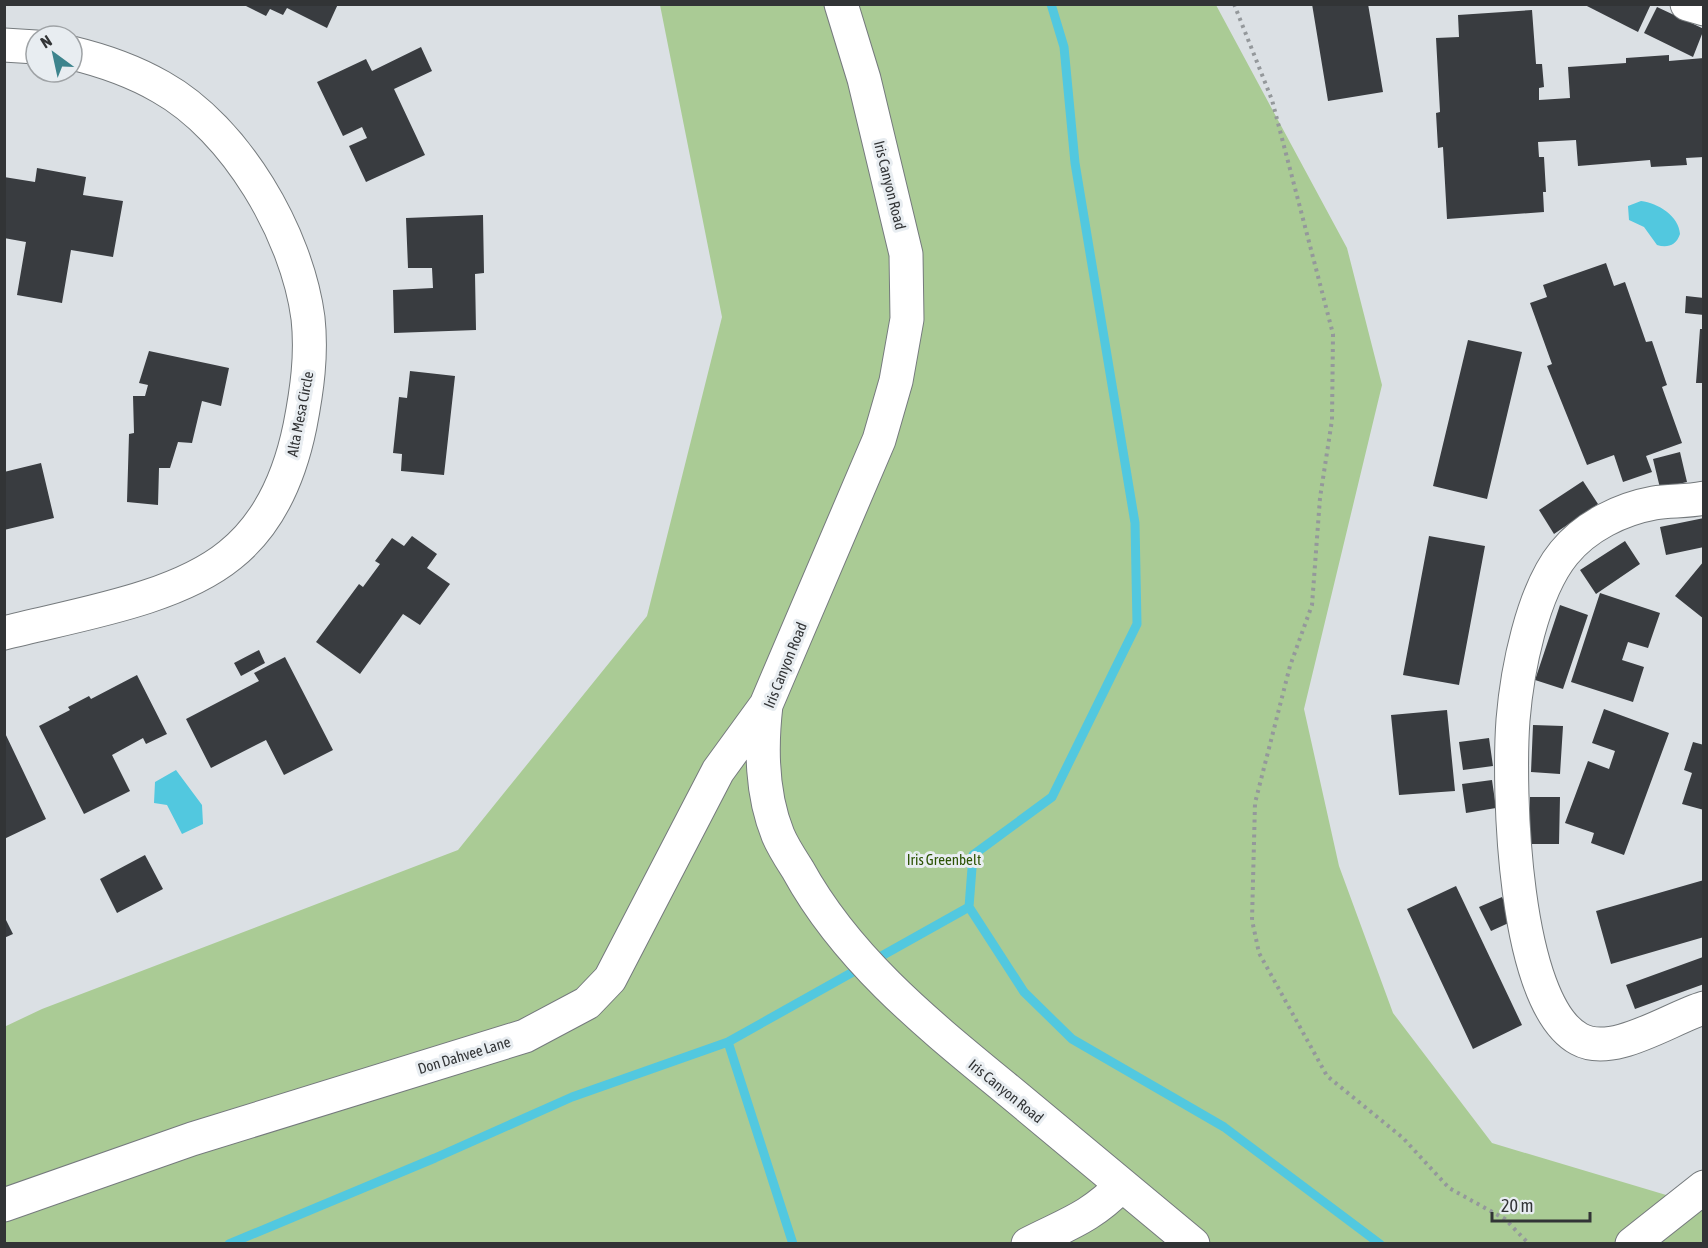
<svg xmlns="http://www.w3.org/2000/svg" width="1708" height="1248" font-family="'Asap Condensed',sans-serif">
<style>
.green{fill:#aacb95}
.water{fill:#52c8df}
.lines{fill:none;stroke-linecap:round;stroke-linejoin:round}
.stream{stroke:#52c8df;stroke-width:9}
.building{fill:#393c40}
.minor-casing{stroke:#757a7d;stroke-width:35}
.path{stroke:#94989b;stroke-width:4;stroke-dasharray:3 4.5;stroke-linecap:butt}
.minor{stroke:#fff;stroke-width:33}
.labels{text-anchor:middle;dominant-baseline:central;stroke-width:6;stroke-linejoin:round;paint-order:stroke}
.street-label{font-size:15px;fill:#323436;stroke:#e8edf1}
.park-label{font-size:15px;fill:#2c5304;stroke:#e8edf1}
</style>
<rect width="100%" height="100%" fill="#dbe0e4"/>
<path class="green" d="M660 5H1216L1347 248 1382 385 1304 709 1339 866 1393 1013 1492 1143 1703 1206V1243H5L4 1027 42 1009 458 850 647 616 722 317Z"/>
<path class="water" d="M1641 201C1658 203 1679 216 1680 234 1676 246 1667 248 1657 245L1644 227 1629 220 1628 206Z
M176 770 202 805 203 824 182 834 167 805 154 803 155 782Z"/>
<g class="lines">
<path class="stream" d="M1051 4 1064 47 1075 163 1135 523 1137 624 1052 797 973 855 969 907 1024 992 1072 1039 1224 1127 1380 1244
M728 1042 793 1244
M229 1244 435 1158 572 1097 728 1042 969 907"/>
</g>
<path class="building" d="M242 4H338L327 28 287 8 283 15 270 9 266 16Z
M1312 4H1368L1383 92 1328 101Z
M1583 4H1651L1638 32Z
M1657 7 1704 29 1693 57 1644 33Z
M1532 10 1536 64H1542L1544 87 1539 88V100L1570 98 1568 67 1626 63V58L1669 55V61L1704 58V157L1686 158 1687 165 1651 167 1650 160 1578 166 1576 140 1538 142 1539 157H1544L1546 192H1543L1544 212 1447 219 1443 147 1438 148 1436 113 1440 112 1436 38 1459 37 1458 15Z
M421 47 432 71 394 89 425 155 366 182 349 146 367 138 362 127 343 136 317 82 366 59 372 71Z
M37 168 86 177 83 195 123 201 113 257 71 250 62 303 17 295 26 242 4 238V177L35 182Z
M483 215 484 273 475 274 476 330 394 333 393 290 433 288 432 268H408L406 218Z
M1606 263 1614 286 1625 282 1646 342 1652 341 1667 385 1662 387 1682 443 1646 456 1652 472 1623 482 1614 455 1587 465 1547 366 1552 364 1530 303 1547 297 1543 285Z
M1686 296 1704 298V315L1685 313Z
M1700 329H1704V383H1696Z
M1468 340 1522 352 1487 499 1433 486Z
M149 351 229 368 221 406 202 401 192 443 178 442 170 468H159L158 505 127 502 129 434 134 433 133 396H145L148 385 139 383Z
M410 371 455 376 444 475 401 471 402 454 393 453 399 397 407 398Z
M1680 452 1687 482 1660 488 1653 459Z
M41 463 54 518 4 530V472Z
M1583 481 1598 504 1554 534 1539 510Z
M1704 518V547L1666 555 1660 527Z
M412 536 437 554 427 568 450 584 420 625 403 614 360 674 316 642 359 584 363 587 380 564 375 561 392 538 404 546Z
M1429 536 1485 546 1459 685 1403 675Z
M1625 541 1640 564 1596 594 1580 570Z
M1704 561V619L1675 596Z
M1600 593 1660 613 1648 648 1628 642 1622 660 1644 667 1633 702 1571 682Z
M1560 605 1588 615 1563 689 1535 680Z
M259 650 265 663 241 676 234 663Z
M285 657 333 750 284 775 266 740 211 768 186 719 259 681 254 673Z
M137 675 167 734 146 744 143 738 112 755 130 791 84 814 39 726 70 710 68 707 89 696 91 699Z
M1604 709 1669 733 1624 855 1591 843 1594 833 1565 823 1588 761 1609 769 1615 751 1592 743Z
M1447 710 1455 791 1399 795 1391 715Z
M1533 725 1563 726 1560 774 1531 772Z
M4 731 46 819 4 839Z
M1489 738 1493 766 1463 770 1459 742Z
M1693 742 1704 745V810L1682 804 1692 773 1684 770Z
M1492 780 1496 808 1466 813 1462 784Z
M1530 797H1560L1559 844H1530Z
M145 855 163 889 117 913 100 879Z
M1704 880V937L1611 964 1596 911Z
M1456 886 1522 1025 1473 1049 1407 909Z
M1502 897 1513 921 1491 931 1479 907Z
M4 916 13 934 4 938Z
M1703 957 1704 984 1635 1009 1626 985Z"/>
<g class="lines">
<defs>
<path id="minor" d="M841 4 864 79 906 254 907 319 896 381 879 440 766 705C761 748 761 793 778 835 783 847 791 859 798 870 849 963 934 1029 1014 1095 1074 1145 1133 1194 1193 1244
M1687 4 1704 9
M4 45 36 47
M1704 498C1687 502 1670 500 1654 503 1621 509 1586 526 1564 553 1532 592 1517 671 1513 720 1508 789 1513 1003 1579 1039 1613 1058 1670 1018 1704 1008
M4 633C74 615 175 600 230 555 270 523 290 475 300 426 307 390 312 355 308 318 297 234 236 129 161 87 135 72 101 60 72 53
M4 1205 192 1139 525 1036 587 1003 610 979 718 771 766 705
M1028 1244C1067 1224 1090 1218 1122 1185
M1632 1244 1704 1187"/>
</defs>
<use href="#minor" class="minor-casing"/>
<path class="path" d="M1234 4 1272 100 1333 334 1332 420 1320 498 1312 605 1290 666 1255 803 1252 920 1259 953 1327 1076 1403 1138 1449 1188 1505 1219 1529 1244"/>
<use href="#minor" class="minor"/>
</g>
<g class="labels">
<g class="street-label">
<text transform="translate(890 185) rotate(76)">Iris Canyon Road</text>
<text transform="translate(300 414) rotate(-79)">Alta Mesa Circle</text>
<text transform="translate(785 665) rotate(-68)">Iris Canyon Road</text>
<text transform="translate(464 1055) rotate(-17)">Don Dahvee Lane</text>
<text transform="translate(1006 1091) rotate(39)">Iris Canyon Road</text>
</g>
<g class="park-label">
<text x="944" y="859">Iris Greenbelt</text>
</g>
</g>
<rect width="1708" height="1248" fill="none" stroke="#323436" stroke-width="12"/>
<g transform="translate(54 54) rotate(327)"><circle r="28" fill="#e8edf1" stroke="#9fa3a6" stroke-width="1.5"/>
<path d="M0-4.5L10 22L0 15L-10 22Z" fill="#3d848d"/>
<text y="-9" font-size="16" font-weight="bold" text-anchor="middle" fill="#323436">N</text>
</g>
<path d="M1492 1212v9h98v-9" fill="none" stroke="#323436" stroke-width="3"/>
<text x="1501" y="1212" font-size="18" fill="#323436" stroke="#e8edf1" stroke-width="4.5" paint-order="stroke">20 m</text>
</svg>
